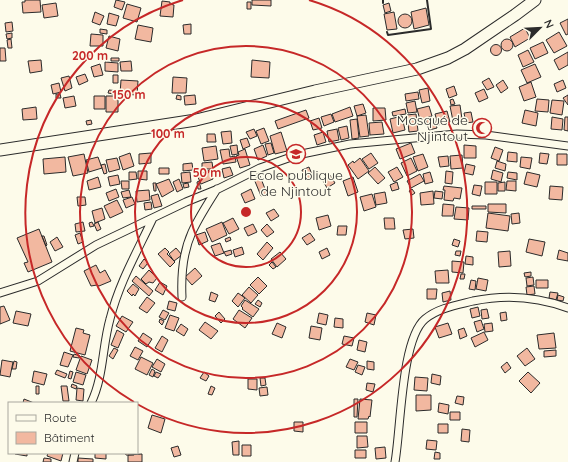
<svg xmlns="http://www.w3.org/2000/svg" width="568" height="462" font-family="Quicksand,sans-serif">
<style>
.building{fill:#f2b8a0;stroke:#2b2b2b}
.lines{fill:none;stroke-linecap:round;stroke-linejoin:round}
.minor-casing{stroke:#2b2b2b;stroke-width:9}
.trunk-casing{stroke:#2b2b2b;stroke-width:13}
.minor{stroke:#fdfbea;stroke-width:7}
.trunk{stroke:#fdfbea;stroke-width:11}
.wall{stroke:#2b2b2b;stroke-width:2}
.ring{fill:none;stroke:#c62828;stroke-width:2}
.labels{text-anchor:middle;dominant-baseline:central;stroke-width:3;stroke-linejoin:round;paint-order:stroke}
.poi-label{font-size:14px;fill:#2b2b2b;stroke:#fdfbea;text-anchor:end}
.centre{fill:#c62828;stroke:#fdfbea;stroke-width:2}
.ring-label{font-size:12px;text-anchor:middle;font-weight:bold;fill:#c62828;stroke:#fdfbea;stroke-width:3;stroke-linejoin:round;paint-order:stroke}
</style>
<rect width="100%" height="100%" fill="#fdfbea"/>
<path class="building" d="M25 0H40L41 12 23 13 22 2H25Z
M116 0 125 2 122 10 114 7Z
M252 0H271V6L252 5Z
M162 1 170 2V4L174 5 173 17 160 16Z
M247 2H251V9H247Z
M56 3 58 16 44 18 42 5Z
M389 3 391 11 385 13 383 5Z
M127 4 141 8 137 22 123 18Z
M426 8 429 25 414 29 411 12Z
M95 12 104 16 100 25 92 22Z
M394 12 397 29 387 30 384 14Z
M109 13 119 16 116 26 107 24Z
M398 21a7 7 0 1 1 14 0a7 7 0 1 1-14 0Z
M568 19V34L566 35 560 23Z
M12 22 13 31 6 32 5 23Z
M191 24V34H184L183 25Z
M138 25 153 28 151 42 135 39Z
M525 28 530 38 515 47 510 37Z
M100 29 107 30V34L100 33Z
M559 32 567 46 554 53 546 40Z
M12 33V38L7 39 6 34Z
M91 34 103 35V46H90Z
M109 36 120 39 118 51 106 48Z
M11 39 12 48H8L7 40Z
M501 45a6 6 0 1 1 12 0a6 6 0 1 1-12 0Z
M543 42 548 53 535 59 530 48Z
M490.5 50a5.5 5.5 0 1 1 11 0a5.5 5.5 0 1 1-11 0Z
M0 48H5L6 61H0Z
M528 50 534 62 523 67 518 55Z
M568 52V65L559 70 554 60Z
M111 58H119V61H111Z
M41 60 42 71 30 73 28 61Z
M252 60 270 62 269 78 251 77Z
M131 61 132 71H121L120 62Z
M105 62 118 63V72L105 71Z
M100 64 103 75 94 77 91 67Z
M535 64 541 77 527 83 521 70Z
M85 74 88 81 79 85 76 77Z
M113 75H118V83H113Z
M69 76 72 88 65 91 61 78Z
M173 77 187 78 186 93H172Z
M489 78 494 87 487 90 482 82Z
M121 80 138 81 137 95 120 94Z
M503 80 508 88 501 93 496 85Z
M563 80 566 88 557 92 554 84Z
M531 82 536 97 524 101 519 87Z
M59 83 61 92 53 94 51 85Z
M454 86 457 95 449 98 446 89Z
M428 88 430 101 422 103 419 90Z
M484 89 488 98 479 102 475 93Z
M109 90 119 91V95L108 93Z
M418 92 419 99 406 101 405 94Z
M56 94H60L61 98H56Z
M177 95 181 96V100L176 99Z
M195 95 196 104 185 105 184 96Z
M568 95V105L563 98Z
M74 96 76 106 65 108 63 98Z
M94 96H105V109H94Z
M106 96H118V112H106Z
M453 99 455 104 451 105 450 100Z
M537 99 549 100 548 112 535 111Z
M552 100 564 101 562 115 550 113Z
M415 101 417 112 408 113 406 103Z
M363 104 366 113 357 116 354 106Z
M460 105 462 119 453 121 450 106Z
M429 106 432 116 420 120 417 109Z
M36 107 37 119 23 120 22 109Z
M350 107 353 116 335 122 332 114Z
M373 108H385L386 120 373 121Z
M405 109 406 114 393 116 392 112Z
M306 110 309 118 278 129 275 121Z
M525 110 538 113 536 126 522 123Z
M447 111 450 122 438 125 435 114Z
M471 112 473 122 466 123 464 113Z
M331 114 334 122 324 126 321 117Z
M416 114 418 131 409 132 407 115Z
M366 115 369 136 360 137 357 116Z
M402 116 405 130 393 133 390 119Z
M552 117 563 119 562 130 551 129Z
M565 117H568V131L564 130Z
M319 118 322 128 313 130 310 121Z
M434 118 437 128 429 130 426 120Z
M357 119 359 138 352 139 350 120Z
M91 120 92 124 87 125 86 121Z
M382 122 384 134 370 135 369 123Z
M347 126 349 138 341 140 338 128Z
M264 128 269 141 261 144 256 131Z
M254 129 257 136 250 139 246 132Z
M337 129 339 140 329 142 327 131Z
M231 131 232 143 223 144 221 132Z
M281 132 287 151 275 154 270 136Z
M323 132 326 142 317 145 314 135Z
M207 134H215L216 142H207Z
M247 138 250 146 243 149 240 140Z
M271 143 274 153 268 155 265 144Z
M411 143 415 153 400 159 396 149Z
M237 145 238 154 232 155 230 146Z
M263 145 267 156 258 160 254 149Z
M464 145 476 146V158H464Z
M216 146 218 159 204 161 202 148Z
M495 147 503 150 499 161 491 158Z
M229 149 230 157 235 156 236 162 223 164 220 150Z
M245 149 250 165 240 168 236 156 239 155 238 152Z
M508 152 517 153V162L507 161Z
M130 153 134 166 123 170 119 157Z
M151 153V163L139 164V154Z
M371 153 378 163 369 169 362 159Z
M540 153 549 154 547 164 539 163Z
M84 154 88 173 73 176 68 157Z
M423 154 428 167 418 171 413 157Z
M557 154H567V165H557Z
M462 155 463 168 451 169 450 156Z
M448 156 449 166 440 167 438 157Z
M65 157 66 172 44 174 43 159Z
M98 157 102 168 89 172 86 160Z
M521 157 532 158 530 169 520 167Z
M117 158 120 169 109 172 106 160Z
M360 158 369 171 358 179 348 165 353 161 354 163Z
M411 158 417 171 407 176 401 163Z
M497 161 506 164 505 171 495 168Z
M212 162 213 169H202V163Z
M192 163 193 170 183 171V164Z
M105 164 107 173 104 174 101 165Z
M466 164 475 166 473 175 464 173Z
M230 167 233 175 224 178 222 169Z
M309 167 313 177 305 180 302 170Z
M375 167 385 178 378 184 368 173Z
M397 167 403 177 394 182 388 172Z
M159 168H169V174H159Z
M210 170 213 179 201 184 197 175Z
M217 170 218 173 214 175 213 171Z
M493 170 503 173 501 182 491 179Z
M138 171H147V180L138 179Z
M446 171 453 172 452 184 445 183Z
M129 172H136L137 179 129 180Z
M190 172 191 182 182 183 181 173Z
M430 172 433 182 425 184 423 174Z
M508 172 517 173V180L507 178Z
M527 172 540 175 537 187 524 184Z
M420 174 424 181 411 188 407 181Z
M118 175 120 184 110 186 108 177Z
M330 175 335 183 327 188 322 179Z
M260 176 267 194 261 196 254 179Z
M98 177 101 187 89 190 87 181Z
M353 177 358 192 348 196 343 181Z
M169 179 174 190 162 197 156 184Z
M179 179 183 189 177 192 173 182Z
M121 181H129V189H122Z
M199 181 201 189H198L197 182Z
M507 181H516V191L506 190Z
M397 182 399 189 392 191 390 185Z
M485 182H497V194H485Z
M505 182V191H498V183Z
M153 183H156V191H154Z
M188 183 189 187 184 188 183 184Z
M474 185 482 186 480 196 472 194Z
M444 186 462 188 460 199 454 198 453 201 444 200 445 190H443Z
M550 186 563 187 562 200 549 199Z
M116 189 119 197 109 201 106 193Z
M251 189 255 199 245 203 241 194Z
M412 189 415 193 412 195 409 191Z
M129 190 131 197 123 198 121 192Z
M149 190 150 200 137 202 136 191Z
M433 191 434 204 421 205 420 193Z
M435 191 443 192 442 199 434 198Z
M385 192 387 203 376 205 374 194Z
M158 194 162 206 154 208 151 196Z
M372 194 376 207 364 211 360 197Z
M77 197H85L86 205 78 206Z
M132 197 135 204 126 208 123 200Z
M117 200 123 212 110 218 104 206Z
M151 202 152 209 145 210 144 203Z
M443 204 454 205 453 216H442Z
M488 204H506V213L488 212Z
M472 206H486V209H472Z
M456 207 469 208 468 220 454 219Z
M102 208 105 219 95 223 92 211Z
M274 209 279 216 271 221 266 213Z
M488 213 510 216 508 231 486 228Z
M519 213 520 223 512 224 511 214Z
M328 215 331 226 319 230 316 218Z
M233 218 239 229 229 234 223 223Z
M384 218H394L395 229H385Z
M83 222 85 231 76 232 75 224Z
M92 222 94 226 90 227 89 223Z
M98 222 101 229 97 231 94 224Z
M222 222 227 235 212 242 206 229Z
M253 224 257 232 248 236 244 228Z
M267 224 274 232 267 237 261 230Z
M338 226H347L346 235H337Z
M39 229 52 262 28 272 24 263 28 262 17 238Z
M413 229 414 238 405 239 403 230Z
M477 231 488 232 487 242 476 241Z
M205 232 208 241 199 245 196 235Z
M80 233 83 242 78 244 75 235Z
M310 233 315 240 307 245 302 238Z
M42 236H44L47 245 46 246Z
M57 237 63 247 55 251 50 242Z
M230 237 231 240 226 242 225 239Z
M454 239 460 241 458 247 452 245Z
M529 239 545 242 542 256 526 252Z
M267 242 273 248 263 260 257 254Z
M220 243 224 253 215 256 211 246Z
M242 247 244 254 235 257 233 250Z
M165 248 169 252 167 254 175 262 170 267 158 254Z
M176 248 182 255 174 261 169 254Z
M327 248 330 255 322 259 319 252Z
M231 250 232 254 226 256 224 252Z
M559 250 568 253V261L557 259Z
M456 251H461L460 256 455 255Z
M510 251 511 266 499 267 498 252Z
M280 252 286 259 277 267 271 259Z
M466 256 473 257V265L465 264Z
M144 259 148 263 143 269 139 266Z
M452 261 464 262 463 273 452 272Z
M272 262 276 267 273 269 269 265Z
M96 265 100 273 105 270 111 281 99 286 97 285 91 286 84 271Z
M195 268 202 276 192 285 185 277Z
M149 270 157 278 153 283 149 282 146 284 141 279Z
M448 270 449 283H436L435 271Z
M531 272V276L525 277 524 273Z
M461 274H465L464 279H460Z
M136 276 153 291 149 296 132 281Z
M258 277 267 286 259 294 250 285Z
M533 277 534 285 527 286 526 278Z
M478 278 488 280 486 291 476 289Z
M471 280 476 281 475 290 469 289Z
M536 280H548V288H536Z
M160 282 167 286 163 295 155 290Z
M133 284 139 289 135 296 133 294 132 296 127 291Z
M534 286 535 294 527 295 526 287Z
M249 287 258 295 251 303 242 295Z
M427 289H437L436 299H427Z
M450 291 451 300 443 302 442 293Z
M211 292 218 295 215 302 209 300Z
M550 292 558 293 556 300 549 298Z
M238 293 245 298 238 307 232 301Z
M558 295 564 297 563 301 557 300Z
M147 297 155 303 147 313 139 308Z
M245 300 259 309 253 317 242 309 243 308 241 306Z
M258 300 262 303 260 307 255 304Z
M169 301 177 303 175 311 167 309Z
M4 306 10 320 0 324V307Z
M478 307 480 316 472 318 470 309Z
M487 309 489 318 482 319 481 310Z
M163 310 169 313 165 320 159 317Z
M239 310 252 318 245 328 233 319Z
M16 311 31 314 28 326 13 323Z
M219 312 225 319 221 323 215 316Z
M506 312 507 320 501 321 500 313Z
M319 313 328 315 326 325 317 323Z
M367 313 376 315 374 325 365 322Z
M170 315 179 318 174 331 165 328Z
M122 316 133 322 126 332 116 326Z
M335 318 343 319V328L334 327Z
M160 319 164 321 162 325 159 322Z
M481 320 484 329 477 332 474 322Z
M205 322 218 331 211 339 199 330Z
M277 323 286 327 282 338 272 334Z
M448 323 452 334 439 338 435 327Z
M492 323 493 331 485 332 484 324Z
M181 324 188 329 184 336 176 331Z
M311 326 322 328 320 340 309 338Z
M76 328 84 330 83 333 90 335 85 355 70 351Z
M464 328 467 336 460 339 458 330Z
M117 330 124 334 118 348 111 345Z
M484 332 488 340 475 347 471 338Z
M143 333 152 339 147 347 138 341Z
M554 333 556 348 539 349 537 335Z
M162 336 168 340 162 352 155 348Z
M344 336 354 338 352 346 342 344Z
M359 340 367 342 365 352 357 350Z
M135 347 143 351 138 360 130 356Z
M114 348 118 350 113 359 109 356Z
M527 348 535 359 525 366 517 356Z
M556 350V356L544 357V351Z
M64 352 73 355 68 367 60 365Z
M74 354 80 356 79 358 73 357Z
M81 356 92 360 87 374 76 370Z
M141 357 153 363 147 375 135 369Z
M157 359 165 364 161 372 152 367Z
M350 359 358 362 354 370 346 367Z
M2 360 13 362 10 377 0 375Z
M14 361 17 362 16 369H12Z
M367 361 374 362V370L367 369Z
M507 362 511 368 505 373 501 367Z
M358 365 365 367 362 375 355 372Z
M152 369 155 371 153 377 149 375Z
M57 370 67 374 65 378 55 374Z
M34 371 47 374 44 385 32 382Z
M70 371 73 372 71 379 68 378Z
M76 372 86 375 83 385 73 382Z
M156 372 161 374 158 378 154 376Z
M204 372 209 376 206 381 200 378Z
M528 372 540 383 531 393 519 381Z
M432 374 441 376 440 385 431 383Z
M415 377 428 378 427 391 414 390Z
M260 378H265L266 385 261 386Z
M248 379H257V390L248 389Z
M367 383 375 384 373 392 366 390Z
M72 384 77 386 76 389 71 387Z
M36 386H39V394H36Z
M61 386H67L69 401H63Z
M211 386 215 388 212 395 208 394Z
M267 387 268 395 260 396 259 388Z
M77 388 84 389 83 401 76 400Z
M416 395H431V410L416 411Z
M457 396 464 397 463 405 455 403Z
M24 399 34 403H23Z
M354 399H358L357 417H354Z
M360 399 372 400 370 417 369 416 368 419H358Z
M439 403 449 405 448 414 438 412Z
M450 412H460V420H450Z
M152 415 165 419 161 433 148 428Z
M294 422H303V432L294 431Z
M355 422H367V433H355Z
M438 424H448V433H438Z
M462 429 470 430 469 442 461 441Z
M357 436H367L368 447 357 448Z
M427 440 437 441 436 450 426 449Z
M239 441V455H233L232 442Z
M242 445H251V456H242Z
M178 446 181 455 174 457 171 448Z
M385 447 386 458 376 459 375 448Z
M355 450H366V458H355Z
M435 452 440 453V459H434Z
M15 453H27V456L15 454Z
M48 453H63L61 461 47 456Z
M95 453H106V459L95 458Z
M125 453H134V455H126Z
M142 454V462H128V455Z
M44 458 51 459V462H43Z
M78 458 93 459V462H78Z"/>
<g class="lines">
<defs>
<path id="minor" d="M0 293 38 281 96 245 186 202 218 189 260 168 297 155 350 144 457 134 486 135 568 146
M182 297C181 276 183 252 192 232 199 217 208 203 217 189
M91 403C104 376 102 347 110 319 119 283 137 252 153 218
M73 462 75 453
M395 462C401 429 401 339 425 319 438 308 457 305 473 301 506 294 536 296 568 308"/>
<path id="trunk" d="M0 150 196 120 315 91 417 69 448 58 465 49 515 15 535 0"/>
</defs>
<use href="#minor" class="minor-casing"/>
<use href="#trunk" class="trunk-casing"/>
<use href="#minor" class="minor"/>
<use href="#trunk" class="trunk"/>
<path class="wall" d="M383 0V3
M387 32 388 35 431 29 427 0"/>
</g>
<g class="ring">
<circle cx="246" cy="212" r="55"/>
<circle cx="246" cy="212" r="111"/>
<circle cx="246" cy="212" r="166"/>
<path d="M134 402A221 221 0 0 1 183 0M309 0A221 221 0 1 1 137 404"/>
</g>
<defs>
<symbol id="mosque-ring" viewBox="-11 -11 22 22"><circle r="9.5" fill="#fdfbea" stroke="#c62828" stroke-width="1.5"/><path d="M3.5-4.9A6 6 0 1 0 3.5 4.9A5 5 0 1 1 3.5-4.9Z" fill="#c62828"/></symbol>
<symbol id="school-ring" viewBox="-11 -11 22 22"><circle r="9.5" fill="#fdfbea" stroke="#c62828" stroke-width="1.5"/><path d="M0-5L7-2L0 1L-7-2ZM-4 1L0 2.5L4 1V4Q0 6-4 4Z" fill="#c62828"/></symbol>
</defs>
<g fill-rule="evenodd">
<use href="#mosque-ring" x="471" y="117" width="22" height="22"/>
<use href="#school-ring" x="285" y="143" width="22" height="22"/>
</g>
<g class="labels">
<g class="poi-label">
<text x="468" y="120">Mosqué de<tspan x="468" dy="16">Njintout</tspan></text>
<text x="296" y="175" text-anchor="middle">Ecole publique<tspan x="296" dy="16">de Njintout</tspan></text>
</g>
</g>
<circle cx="246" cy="212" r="6" class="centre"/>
<g class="ring-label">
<text x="90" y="60">200 m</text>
<text x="129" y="99">150 m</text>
<text x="168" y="138">100 m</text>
<text x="207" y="177">50 m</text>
</g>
<rect x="8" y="402" width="130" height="52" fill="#fdfbea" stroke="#a9a89e"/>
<rect x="16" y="415" width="20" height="6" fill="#fdfbea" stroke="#a9a89e"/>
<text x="44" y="422" font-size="12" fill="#2b2b2b">Route</text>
<rect x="16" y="432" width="20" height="12" fill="#f2b8a0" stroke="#a9a89e"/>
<text x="44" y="442" font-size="12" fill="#2b2b2b">Bâtiment</text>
<g transform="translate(540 28) rotate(66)" stroke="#fdfbea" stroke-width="3" paint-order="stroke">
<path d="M0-3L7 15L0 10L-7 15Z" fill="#2b2b2b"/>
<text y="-6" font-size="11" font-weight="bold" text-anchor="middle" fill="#2b2b2b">N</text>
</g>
</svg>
